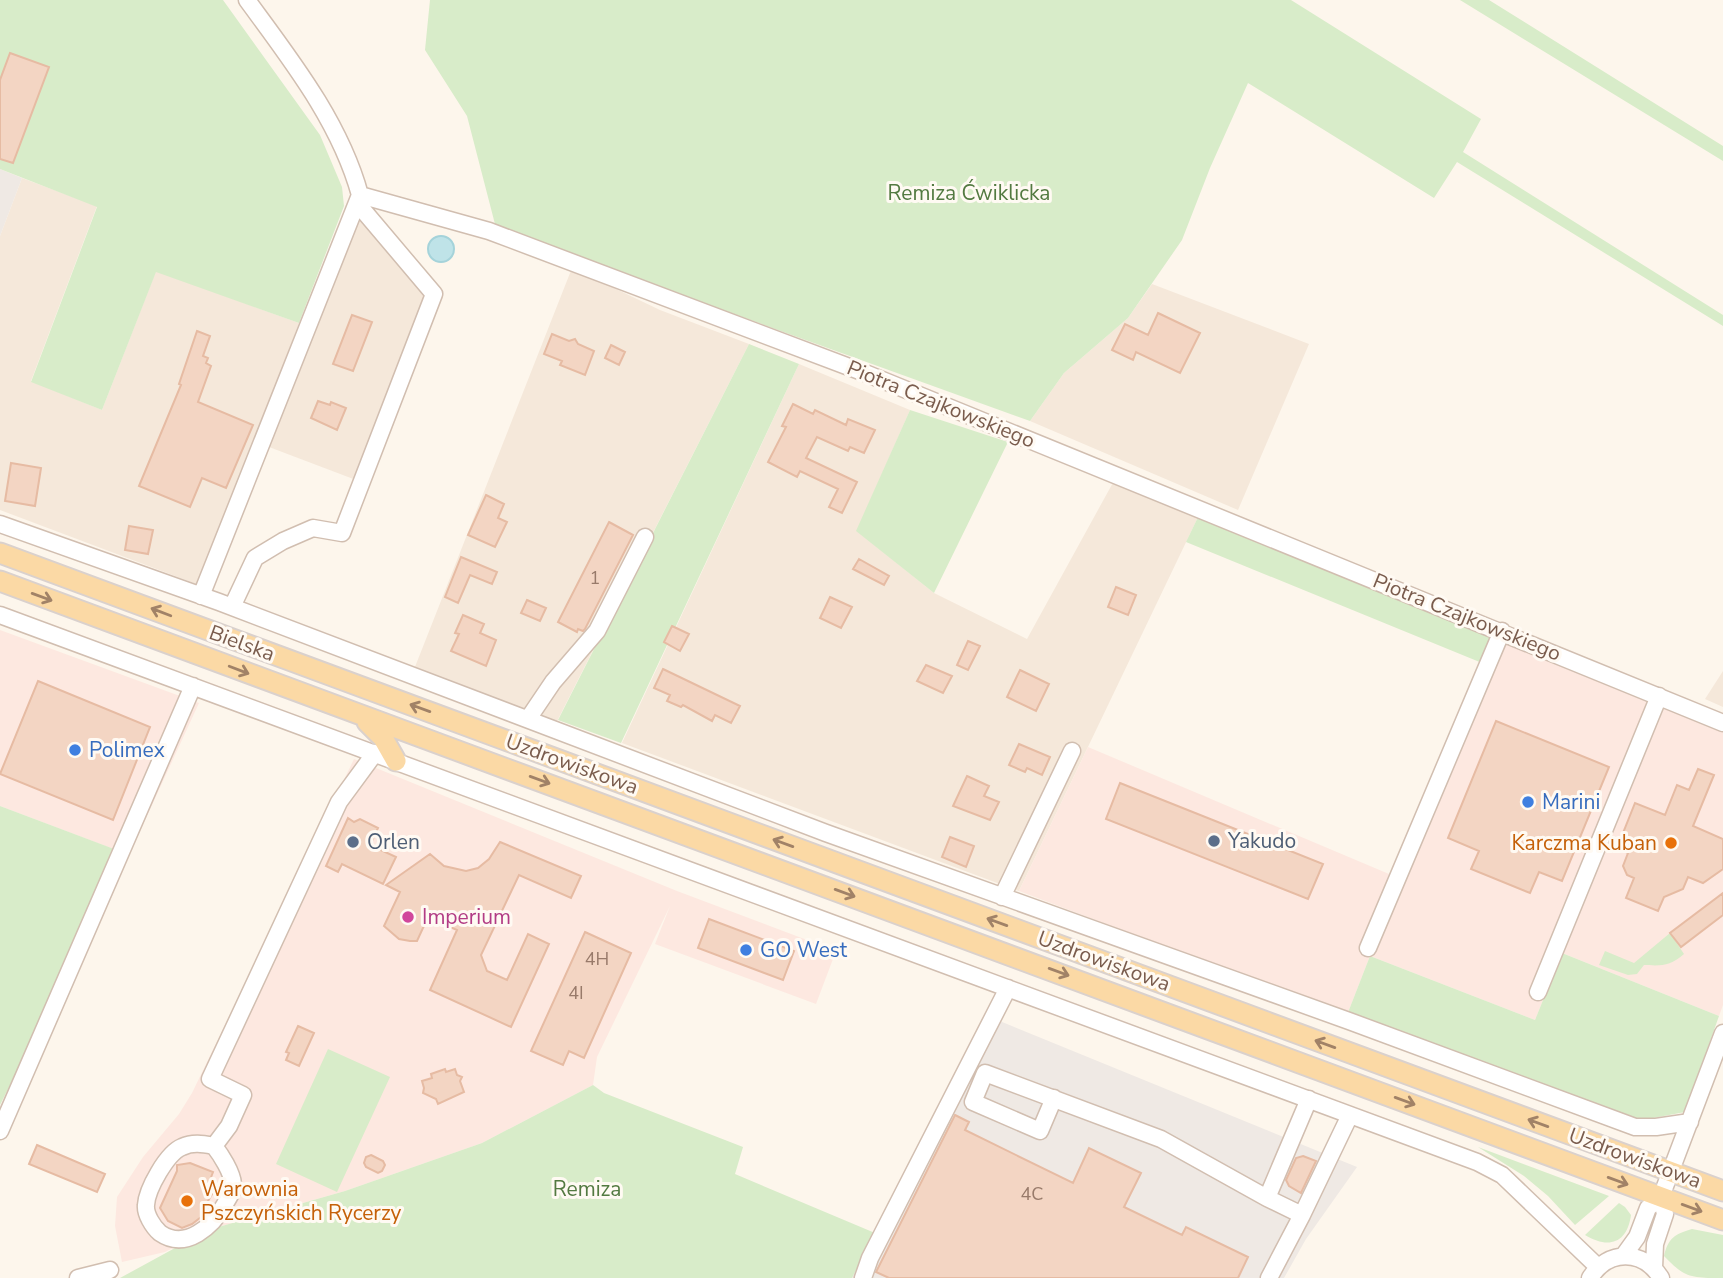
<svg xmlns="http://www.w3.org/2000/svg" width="1723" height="1278" font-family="'Nunito Sans',sans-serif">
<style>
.residential{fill:#f5e8da}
.commercial{fill:#fde8e0}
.industrial{fill:#efe9e4}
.green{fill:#d8ecc9}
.water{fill:#bfe3e8;stroke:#a5d3da;stroke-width:2}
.building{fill:#f3d5c3;stroke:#e6bba3;stroke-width:2}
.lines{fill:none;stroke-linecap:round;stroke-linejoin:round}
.minor-casing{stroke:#d1beb0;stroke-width:19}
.major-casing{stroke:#dad1cd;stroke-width:23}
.minor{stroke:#fff;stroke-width:16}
.major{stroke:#fbd9a5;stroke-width:19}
.oneway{stroke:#a18267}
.shop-dot{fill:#3f7fe0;stroke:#fffaf3;stroke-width:2.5}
.service-dot{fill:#5c6f8a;stroke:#fffaf3;stroke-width:2.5}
.food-dot{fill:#e8710a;stroke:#fffaf3;stroke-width:2.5}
.hotel-dot{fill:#d1479c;stroke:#fffaf3;stroke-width:2.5}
.labels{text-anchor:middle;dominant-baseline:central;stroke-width:6;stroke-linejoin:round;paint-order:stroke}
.number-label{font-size:18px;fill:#987a6a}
.park-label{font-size:21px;fill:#537a41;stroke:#fffaf3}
.street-label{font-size:21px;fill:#7a5c4d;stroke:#fffaf3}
.shop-label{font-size:21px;fill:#366cbe;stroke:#fffaf3;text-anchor:start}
.service-label{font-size:21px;fill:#4e5e75;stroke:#fffaf3;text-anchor:start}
.food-label{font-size:21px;fill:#c56008;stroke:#fffaf3;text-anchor:end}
.hotel-label{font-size:21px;fill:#b23c85;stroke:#fffaf3;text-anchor:start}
</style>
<rect width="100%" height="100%" fill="#fdf6ec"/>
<path class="residential" d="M22 178 97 206 31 381 102 410 156 271 299 323 199 585 0 510V236Z
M358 210 429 298 356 480 269 447Z
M572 268 660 310 749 344 553 729 513 704 413 672Z
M1152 284 1309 344 1238 510 1030 421 1064 373 1128 318Z
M799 364 910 410 857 531 934 593 1027 639 1115 479 1200 513 1019 891 622 743Z
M1723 671V707L1705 699Z"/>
<path class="commercial" d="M0 630 199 703 129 855 0 806Z
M1504 638 1723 727V1005L1719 1016 1562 953 1535 1020 1370 956 1347 1015 1019 891 1088 747 1389 874 1369 927Z
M354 759 677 891 836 951 816 1004 655 944 670 906 597 1057 593 1085 482 1143 345 1191 208 1230 165 1252 122 1262 115 1226 117 1197 143 1157 179 1114 192 1093Z"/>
<path class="industrial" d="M0 169 22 178 0 236Z
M985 1015 1357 1167 1306 1239 1284 1278H852Z"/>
<path class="green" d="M0 0H223L320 135 342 187 344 206 299 323 156 272 102 410 31 382 97 207 0 169Z
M430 0H1291L1481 119 1463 152 1723 315V326L1457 162 1434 198 1248 83 1210 168 1182 240 1128 318 1064 373 1030 421 496 228 467 116 425 50Z
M1460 0H1489L1723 146V161Z
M749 344 799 364 621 743 558 720Z
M910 410 1008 442 934 593 856 531Z
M1200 513 1494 635 1482 663 1186 542Z
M0 806 114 849 24 1057 0 1105Z
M1670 933 1684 954C1670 966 1662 966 1644 965L1637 974 1628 975 1599 965 1605 951 1634 963Z
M1562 953 1719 1016 1685 1112 1653 1118H1634L1347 1015 1370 956 1535 1020Z
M328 1049 390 1077 337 1192 276 1164Z
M593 1085 604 1093 743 1147 735 1174 875 1233 852 1278H120L208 1230 345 1191 482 1143Z
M1478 1147 1609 1196 1575 1225 1548 1196 1524 1176Z
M1619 1203 1625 1207 1631 1215C1627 1244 1608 1249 1585 1235Z
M1692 1229 1723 1235V1278C1691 1278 1685 1278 1664 1256 1668 1239 1674 1234 1692 1229Z"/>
<path class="water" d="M428 249a13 13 0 1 1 26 0a13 13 0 1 1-26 0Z"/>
<path class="building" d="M10 53 49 67 13 163 0 159V80Z
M1158 313 1200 333 1180 373 1136 352 1133 360 1112 350 1125 324 1148 335Z
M352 315 372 322 353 371 333 364Z
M197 331 210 336 203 356 208 358 206 363 211 366 198 402 253 425 226 488 202 478 190 507 139 486 181 385 179 384Z
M552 334 569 341 575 339 578 344 594 351 585 375 560 365 562 361 544 354Z
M611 345 625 352 619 365 605 358Z
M318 401 330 405 331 402 346 408 337 430 311 418Z
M793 404 813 414 815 410 846 425 848 419 875 430 864 453 850 447 848 451 817 437 806 458 857 482 842 513 829 507 838 489 800 471 797 477 768 462 786 427 782 426Z
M11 463 41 468 35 506 5 501Z
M486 495 504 504 498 518 507 522 495 547 468 535Z
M609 522 633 535 585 629 583 631 578 629 577 632 558 622Z
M129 526 153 530 148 554 125 550Z
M461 557 497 572 492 584 470 575 458 603 445 597Z
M859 559 889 576 884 585 853 569Z
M1116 587 1136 595 1128 615 1108 607Z
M830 597 852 607 841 628 820 618Z
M527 600 546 608 540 621 521 613Z
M463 615 484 624 480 633 496 640 486 666 451 651 459 634 455 633Z
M672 626 689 634 680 651 664 642Z
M968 641 980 646 968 670 957 665Z
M926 665 952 676 943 693 917 681Z
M663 669 740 706 731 723 715 715 712 721 683 705 681 707 667 701 670 695 654 688Z
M1020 670 1049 684 1036 711 1007 697Z
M38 681 150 727 113 820 0 774Z
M1496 721 1609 767 1562 881 1539 872 1530 893 1471 869 1479 851 1448 838Z
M1019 744 1050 757 1042 775 1027 768 1025 772 1009 765Z
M1698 769 1714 775 1693 826 1723 839V869L1703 883 1688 877 1683 889 1664 897 1658 911 1626 898 1634 878 1627 875 1623 866 1628 853 1617 848 1635 803 1665 815 1677 785 1689 790Z
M967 776 989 786 984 796 999 802 990 820 953 806Z
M1120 783 1323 864 1308 899 1106 819Z
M348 818 354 822 360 819 378 828 370 845 396 857 383 884 342 864 338 872 326 866Z
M950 837 974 846 966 867 942 857Z
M500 842 581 876 571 898 519 875 481 955 487 971 507 980 528 934 549 944 511 1027 430 990 457 930 428 917 417 941H410L399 939 384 926 400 892 386 885 430 854 444 866 466 871 478 868 489 859Z
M1723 893V915L1681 947 1670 933Z
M709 919 794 951 783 980 698 948Z
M585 932 631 953 584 1058 569 1051 563 1065 531 1051Z
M298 1026 314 1033 299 1066 286 1060 289 1053 286 1052Z
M445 1069 446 1072 455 1069 457 1075 462 1077 460 1081 464 1092 438 1104 436 1099 423 1093 424 1088 422 1081 432 1078 431 1074Z
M955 1115 969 1122 965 1130 1073 1183 1089 1148 1141 1173 1124 1207 1182 1235 1186 1227 1248 1257 1238 1278H889L876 1272Z
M37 1145 105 1174 97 1192 29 1164Z
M371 1155 383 1161 385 1165 382 1171 378 1173 366 1167 364 1163 366 1157Z
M1303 1156 1316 1161 1301 1193 1289 1186 1286 1180 1296 1158Z
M190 1163 213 1172 210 1180 214 1181V1191L202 1211 205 1214 192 1224 182 1228 168 1221 160 1208 177 1171V1165Z"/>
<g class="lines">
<defs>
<path id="minor" d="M247 0C291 60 340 122 360 195L489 231 865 373 1723 723
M0 524 219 602 826 833 1349 1021 1635 1127H1656L1690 1122
M201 596 360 195
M232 607 255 558 283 541 313 528 342 533 434 294 357 203
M0 615 1477 1162 1502 1175 1598 1267
M528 719 553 682 597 631 645 537
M1002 897 1072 751
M1368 948 1502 631
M1538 992 1659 696
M1054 1098 1040 1131 973 1102 985 1073 1161 1139 1267 1198 1309 1099
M0 1131 193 686
M214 1146C221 1155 232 1172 233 1184 234 1191 228 1198 225 1204 213 1226 186 1251 160 1233 153 1227 145 1214 146 1205 147 1189 167 1153 182 1147 193 1142 203 1144 214 1146L229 1126 243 1095 210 1079 339 802 375 753
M1267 1198 1302 1215 1269 1278
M1302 1215 1350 1115
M1624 1255 1637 1237 1648 1208 1661 1197 1723 1033
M1654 1268 1655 1244 1665 1214 1661 1197
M78 1278 110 1270
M863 1278 870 1258 1008 988
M1590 1278C1608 1249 1643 1249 1661 1278"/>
<path id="major" d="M0 553 1723 1191
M0 581 1723 1220
M367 722 383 738 396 761"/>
</defs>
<use href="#minor" class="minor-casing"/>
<use href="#major" class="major-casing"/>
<use href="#minor" class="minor"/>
<use href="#major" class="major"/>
</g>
<defs><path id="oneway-shaft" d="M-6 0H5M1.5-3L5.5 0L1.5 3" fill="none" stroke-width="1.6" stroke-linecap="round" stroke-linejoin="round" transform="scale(1.75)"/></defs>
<g class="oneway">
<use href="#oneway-shaft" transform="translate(42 597) rotate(20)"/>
<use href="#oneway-shaft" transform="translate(161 612) rotate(-159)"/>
<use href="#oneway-shaft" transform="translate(239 670) rotate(21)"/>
<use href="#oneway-shaft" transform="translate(420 708) rotate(-160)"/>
<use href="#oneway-shaft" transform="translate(540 780) rotate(20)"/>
<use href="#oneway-shaft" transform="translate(783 843) rotate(-160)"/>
<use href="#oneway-shaft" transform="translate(845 893) rotate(20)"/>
<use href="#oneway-shaft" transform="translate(997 922) rotate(-160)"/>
<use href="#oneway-shaft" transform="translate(1059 972) rotate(20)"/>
<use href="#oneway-shaft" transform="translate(1325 1044) rotate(-160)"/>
<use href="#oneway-shaft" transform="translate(1405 1101) rotate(20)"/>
<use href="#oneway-shaft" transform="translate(1538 1123) rotate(-160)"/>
<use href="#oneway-shaft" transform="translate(1618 1181) rotate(20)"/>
<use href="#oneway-shaft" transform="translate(1692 1208) rotate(20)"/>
</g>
<g class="shop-dot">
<circle cx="75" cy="750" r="7"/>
<circle cx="1528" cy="802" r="7"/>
<circle cx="746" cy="950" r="7"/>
</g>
<g class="service-dot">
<circle cx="1214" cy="841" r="7"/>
<circle cx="353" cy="842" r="7"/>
</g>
<g class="food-dot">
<circle cx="1671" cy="843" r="7"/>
<circle cx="187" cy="1201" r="7"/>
</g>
<circle class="hotel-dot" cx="408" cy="917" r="7"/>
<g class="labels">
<g class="number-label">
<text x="595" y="578">1</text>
<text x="597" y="959">4H</text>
<text x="576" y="993">4I</text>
<text x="1032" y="1194">4C</text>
</g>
<g class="park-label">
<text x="969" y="193">Remiza Ćwiklicka</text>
<text x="587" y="1189">Remiza</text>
</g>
<g class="street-label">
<text transform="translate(941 404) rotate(22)">Piotra Czajkowskiego</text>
<text transform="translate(1467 617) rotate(22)">Piotra Czajkowskiego</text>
<text transform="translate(242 643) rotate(20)">Bielska</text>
<text transform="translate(572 764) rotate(20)">Uzdrowiskowa</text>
<text transform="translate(1104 961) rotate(20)">Uzdrowiskowa</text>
<text transform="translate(1635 1158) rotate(20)">Uzdrowiskowa</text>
</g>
<g class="shop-label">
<text x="89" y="750">Polimex</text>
<text x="1542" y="802">Marini</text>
<text x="760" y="950">GO West</text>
</g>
<g class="service-label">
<text x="1228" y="841">Yakudo</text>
<text x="367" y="842">Orlen</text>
</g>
<g class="food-label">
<text x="1657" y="843">Karczma Kuban</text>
<text x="201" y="1189" text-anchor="start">Warownia<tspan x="201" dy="24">Pszczyńskich Rycerzy</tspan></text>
</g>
<g class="hotel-label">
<text x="422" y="917">Imperium</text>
</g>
</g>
</svg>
